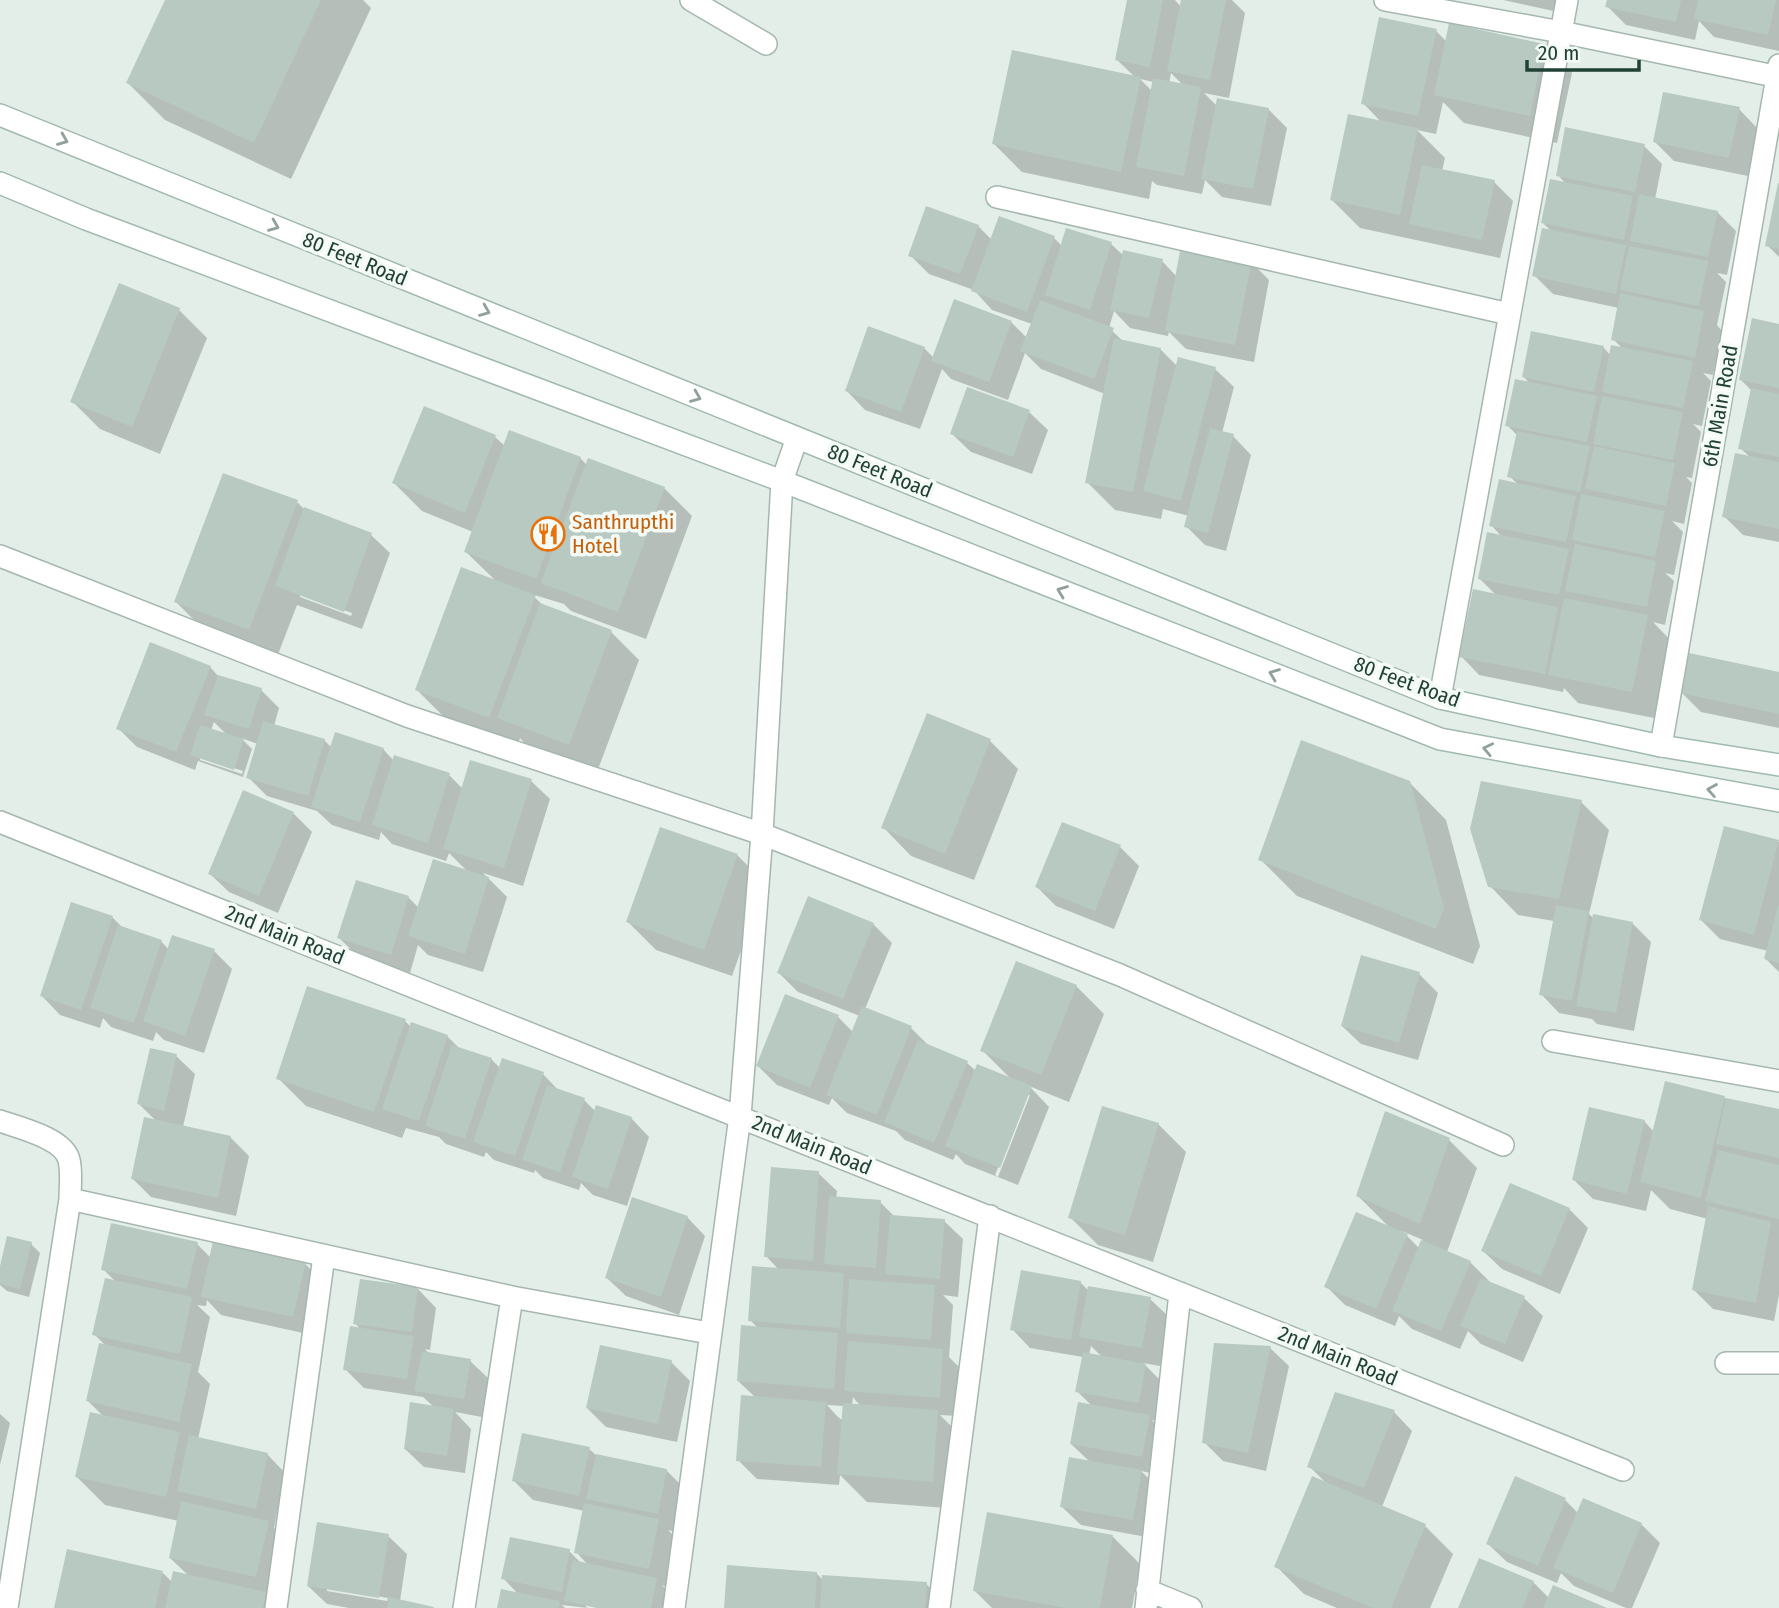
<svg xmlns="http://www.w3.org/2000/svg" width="1779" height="1608" font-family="'Fira Sans Condensed',sans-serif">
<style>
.shadow{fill:#0003;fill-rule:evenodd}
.building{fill:#b8c9c1}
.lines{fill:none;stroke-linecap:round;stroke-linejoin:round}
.street-casing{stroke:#a5b7af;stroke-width:24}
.secondary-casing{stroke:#a0bab0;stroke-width:24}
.street{stroke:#fff;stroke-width:21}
.secondary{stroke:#fff;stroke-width:21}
.oneway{stroke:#90a09a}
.labels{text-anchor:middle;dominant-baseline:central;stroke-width:7;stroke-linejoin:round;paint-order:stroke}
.street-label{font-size:21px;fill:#214136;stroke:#f4faf6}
.food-label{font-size:21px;fill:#c56008;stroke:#f4faf6;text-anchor:start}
</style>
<rect width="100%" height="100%" fill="#e3eee8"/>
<path class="shadow" d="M167 0H363L371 8 291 179 165 120 128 83Z
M1129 0H1175L1181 7 1183 0H1232L1245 13 1229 98 1204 93 1217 106 1268 109 1287 128 1271 206 1222 197 1205 180 1202 194 1157 185 1152 181 1149 199 1022 172 994 144 1136 78 1117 60ZM1171 73 1184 86 1169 83ZM1140 79 1154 82 1152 91Z
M1503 0H1570L1567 14Z
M1609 0H1779V51L1714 37 1699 21 1695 40 1626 25 1607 6Z
M1436 31 1447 42 1544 45 1572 73 1557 143 1464 123 1443 102 1436 134 1417 130 1445 158 1442 171 1494 182 1513 201 1500 258 1360 228 1332 200 1382 123 1363 103Z
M1739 109 1757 128 1748 176 1674 161 1655 142Z
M1644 146 1662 164 1655 199 1717 212 1736 231 1727 275 1717 273 1726 282 1717 325 1722 331 1713 375 1703 373 1711 381 1702 426 1693 424 1701 432 1692 478 1686 477 1692 483 1684 524 1672 521 1683 532 1674 575 1665 573 1674 581 1665 625 1653 622 1675 645 1659 719 1578 703 1564 688 1563 692 1479 675 1461 656 1497 596 1479 578 1502 537 1491 525 1519 485 1509 476 1518 436 1507 425 1531 385 1524 377 1603 347 1611 356 1622 348 1613 339 1619 308 1553 294 1534 275 1551 231 1543 223 1566 184 1558 175Z
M1779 188V257L1767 245Z
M978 226 992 240 1054 238 1062 246 1111 244 1124 256 1162 261 1177 277 1251 262 1269 280 1254 362 1186 349 1169 332 1168 336 1130 328 1114 311 1109 328 1125 343 1160 349 1177 366 1215 369 1234 387 1222 433 1233 436 1251 455 1226 551 1205 545 1186 526 1189 516 1163 509 1161 519 1115 510 1087 482 1105 394 1041 369 1025 353 1008 400 951 379 942 369 920 429 865 410 847 391 924 348 934 358 1011 322 1027 338 1032 324 992 310 974 290 929 274 910 255Z
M179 310 207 338 160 454 100 429 72 401Z
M1779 325V542L1743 535 1724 516 1751 458 1740 448 1752 391 1741 380Z
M425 408 495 437 505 446 580 458 587 465 664 488 692 516 646 639 571 611 564 604 531 594 545 607 611 632 639 660 597 772 527 746 520 738 518 744 445 718 417 690 497 582 466 552 473 532 422 511 394 483Z
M1029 412 1048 430 1032 474 971 452 952 434Z
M297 502 304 509 371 535 390 553 362 629 297 605 277 657 204 630 176 602ZM300 594 352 613 351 616 300 597Z
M210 667 219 677 261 690 279 708 274 726 324 740 332 748 383 749 394 761 449 775 463 789 531 781 550 799 523 886 483 873 507 897 483 972 428 955 418 945 410 973 358 956 339 938 357 882 409 898 419 908 468 872 449 853 446 861 392 844 381 832 379 840 332 825 317 811 267 796 248 777 258 744 241 738 252 749 243 777 198 761 195 770 137 747 118 728ZM214 722 227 735 211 730ZM200 757 243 771 242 774 200 760Z
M1779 673V728L1701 712 1682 693Z
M928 716 990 741 1018 769 974 880 911 856 884 828Z
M1409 782 1446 820 1480 946 1473 964 1297 896 1260 859Z
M1581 802 1609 830 1589 914 1594 919 1632 923 1651 942 1634 1031 1597 1024 1592 1019 1559 1013 1541 994 1554 921 1518 915 1490 886Z
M293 813 312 832 278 913 229 892 210 874Z
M1778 842H1779V972L1766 959 1768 951 1720 939 1701 920Z
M1120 847 1139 866 1114 929 1056 906 1037 887Z
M737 855 765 883 732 976 656 950 628 922Z
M112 917 124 929 161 941 169 950 214 951 232 969 204 1053 164 1040 156 1032 153 1041 111 1027 103 1018 100 1028 60 1015 42 996Z
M873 924 892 943 865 1009 911 1028 930 1047 967 1063 976 1071 1013 1081 982 1050 1076 986 1104 1014 1069 1102 1029 1086 1049 1107 1018 1185 965 1164 956 1154 953 1160 905 1140 896 1131 847 1113 832 1098 829 1105 777 1085 758 1066 838 1017 853 1032 860 1016 798 992 779 973ZM1027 1095H1030L998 1177 995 1175Z
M1419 974 1438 993 1418 1060 1361 1044 1342 1026Z
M405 1021 411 1027 447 1036 460 1049 491 1059 500 1068 543 1074 560 1092 584 1100 596 1112 631 1118 649 1137 627 1206 593 1195 581 1183 579 1190 543 1178 535 1170 534 1173 494 1160 486 1152 484 1157 446 1144 439 1137 406 1128 402 1138 306 1106 278 1078Z
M176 1056 195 1074 183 1127 231 1138 249 1156 236 1216 151 1197 132 1178 157 1122 139 1104Z
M1724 1098 1779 1111V1295L1774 1321 1713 1309 1694 1290 1708 1219 1670 1209 1651 1190 1646 1211 1593 1199 1574 1180 1644 1121 1654 1132Z
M1158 1124 1186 1152 1153 1262 1098 1245 1070 1217Z
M1449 1140 1477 1168 1447 1252 1470 1262 1489 1281 1488 1283 1524 1298 1543 1316 1523 1362 1481 1344 1468 1331 1460 1349 1412 1329 1399 1316 1395 1326 1345 1305 1326 1286 1391 1229 1358 1196ZM1402 1231 1423 1240 1419 1248Z
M818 1173 837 1191 836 1199 880 1202 895 1217 944 1221 963 1239 958 1297 943 1295 953 1305 949 1357 961 1369 958 1416 940 1415 965 1440 960 1509 867 1502 840 1475 839 1485 757 1479 738 1460 756 1398 738 1381 758 1328 750 1320 779 1270 766 1256ZM853 1397 856 1401 861 1406 852 1405ZM827 1405 844 1406 843 1421 837 1416Z
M1569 1209 1588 1228 1560 1294 1502 1269 1483 1251Z
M687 1217 705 1236 679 1315 626 1296 607 1278Z
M31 1244 40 1253 29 1297 7 1291 0 1285V1273Z
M197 1244 211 1258 305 1264 324 1282 312 1335 221 1315 207 1300 206 1306 197 1305 210 1317 198 1372 210 1384 198 1439 267 1454 285 1473 274 1528 286 1541 274 1595 265 1593 280 1608H57L163 1573 172 1582 190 1577 170 1558 179 1521 105 1505 77 1477 104 1417 88 1401 106 1346 94 1334 116 1282 103 1269Z
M1080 1282 1089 1291 1150 1299 1169 1317 1160 1366 1143 1363 1164 1384 1157 1421 1152 1420 1167 1436 1161 1475 1141 1471 1160 1490 1152 1538 1081 1525 1062 1507 1090 1462 1071 1444 1092 1406 1077 1391 1083 1357 1030 1348 1012 1329ZM1091 1346 1102 1357 1089 1355Z
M418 1289 436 1308 430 1350 425 1349 429 1354 470 1361 489 1379 482 1417 455 1412 471 1429 465 1473 424 1467 405 1449 434 1407 423 1397 364 1388 345 1369 361 1330 355 1323Z
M1270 1348 1289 1366 1266 1471 1223 1461 1204 1442Z
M671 1362 690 1381 677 1442 606 1427 587 1408Z
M1394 1412 1412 1431 1382 1507 1425 1526 1453 1554 1430 1608H1337L1304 1594 1276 1566 1327 1484 1309 1466Z
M0 1414 10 1423 0 1465Z
M589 1449 596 1455 666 1470 685 1489 676 1532 668 1530 677 1539 667 1587 662 1585 675 1598 673 1608H605L586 1604V1607L588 1608 562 1605 565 1608H499L519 1595 503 1578 569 1551 582 1564 589 1566 576 1552 585 1511 533 1500 514 1481Z
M1516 1479 1565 1500 1578 1513 1641 1524 1660 1543 1632 1608H1626L1574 1586 1561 1573 1557 1583 1507 1562 1488 1544Z
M388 1536 407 1554 400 1601 431 1608H349L327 1604 308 1586ZM327 1588 388 1598 387 1601 327 1591Z
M1112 1536 1140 1564 1132 1608H992L975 1591Z
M817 1574 824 1581 926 1584 950 1608H726Z
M1533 1582 1549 1598 1603 1608H1460Z"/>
<path class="building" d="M165 0H321L254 143 126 83Z
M1127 0H1163L1150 67 1115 60Z
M1181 0H1226L1210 80 1167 71Z
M1607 0H1681L1676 22 1605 7Z
M1698 0H1776L1768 35 1694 19Z
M1379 17 1437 29 1418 116 1361 104Z
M1449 23 1544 44 1530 116 1434 95Z
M1012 50 1141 77 1121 172 992 144Z
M1153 78 1201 87 1184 176 1136 167Z
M1663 92 1740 107 1729 158 1653 142Z
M1217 98 1269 108 1253 189 1201 179Z
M1348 114 1418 128 1400 215 1330 200Z
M1565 127 1645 144 1635 192 1556 176Z
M1422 165 1495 180 1482 240 1409 224Z
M1550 179 1633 196 1624 240 1541 223Z
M1778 183H1779V249L1765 246Z
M1639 194 1718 211 1708 257 1630 241Z
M926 206 979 225 960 274 908 256Z
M999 216 1055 236 1027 312 971 291Z
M1066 228 1112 242 1090 310 1045 295Z
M1542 228 1626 245 1616 294 1532 276Z
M1181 246 1252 260 1235 345 1165 331Z
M1629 246 1708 261 1699 306 1620 290Z
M1123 250 1163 259 1149 318 1110 310Z
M119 283 180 308 132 427 70 402Z
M1620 293 1704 311 1695 358 1611 340Z
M954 299 1012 321 989 382 931 361Z
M1040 300 1114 328 1094 379 1020 351Z
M1752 318 1779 324V388L1739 380Z
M868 326 925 347 901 412 845 391Z
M1531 331 1604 346 1594 392 1522 377Z
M1114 338 1161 348 1133 492 1085 483Z
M1611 345 1693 361 1683 408 1602 392Z
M1178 357 1216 367 1181 501 1143 491Z
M1515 379 1597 396 1587 442 1505 426Z
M967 387 1030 410 1013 457 950 434Z
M1751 388 1779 394V457L1738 449Z
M1602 396 1683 412 1673 460 1593 444Z
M424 406 496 435 465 513 392 483Z
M1210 428 1234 434 1208 533 1184 527Z
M509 430 581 457 536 579 464 552Z
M1517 431 1590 446 1580 492 1507 477Z
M1594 446 1675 463 1666 506 1585 489Z
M1735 453 1779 462V529L1722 517Z
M588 458 665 487 618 612 541 583Z
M223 473 298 500 249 630 174 602Z
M1499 479 1576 496 1566 542 1489 526Z
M1581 494 1665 511 1655 557 1572 540Z
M304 507 372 533 344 612 275 586Z
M1487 532 1569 549 1559 595 1478 579Z
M1575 544 1656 561 1647 607 1565 591Z
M461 567 536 595 489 718 415 690Z
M1473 589 1558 607 1545 674 1459 657Z
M1564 598 1648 615 1632 692 1548 675Z
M540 603 612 630 569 745 497 718Z
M150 642 211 666 176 752 116 729Z
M1689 653 1779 672V714L1680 693Z
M218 675 262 688 249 729 204 715Z
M927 713 991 739 945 854 881 828Z
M263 721 325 739 308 796 246 778Z
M200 725 244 739 234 770 190 755Z
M335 732 384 748 360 822 311 807Z
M1301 740 1410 781 1444 908 1436 929 1258 860Z
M394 755 450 773 428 843 372 825Z
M470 760 532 779 504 868 443 849Z
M1481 781 1582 800 1559 899 1488 887 1470 829Z
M243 790 294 812 259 896 208 874Z
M1062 822 1121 845 1095 911 1035 887Z
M1724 826 1779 840 1754 935 1699 920Z
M660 827 738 854 704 950 626 922Z
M433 859 489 877 465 954 408 936Z
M356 880 409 896 391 955 337 938Z
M808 896 874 923 843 999 777 973Z
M71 902 113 916 81 1010 40 996Z
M1556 905 1589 911 1572 1001 1539 995Z
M1778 906H1779V963L1764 959Z
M1593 914 1633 922 1616 1013 1576 1006Z
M118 925 162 940 134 1023 90 1008Z
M172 935 215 949 185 1036 143 1021Z
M1361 955 1420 972 1399 1043 1341 1026Z
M1016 961 1077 985 1041 1075 980 1051Z
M307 986 406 1019 374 1112 276 1079Z
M785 994 839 1015 810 1088 756 1066Z
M862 1006 912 1026 877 1115 826 1095Z
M411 1022 448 1035 419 1121 382 1109Z
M918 1040 968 1061 934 1143 884 1122Z
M452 1045 492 1058 465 1139 425 1126Z
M150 1048 177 1054 164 1111 137 1104Z
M502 1058 544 1072 515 1156 473 1142Z
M977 1064 1032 1086 1000 1168 945 1146Z
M1665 1081 1725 1096 1701 1198 1640 1182Z
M547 1085 585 1098 560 1172 522 1160Z
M1726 1098 1779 1109V1158L1716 1144Z
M596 1105 632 1117 608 1189 572 1177Z
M1102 1106 1159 1123 1125 1235 1068 1218Z
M1589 1107 1645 1120 1627 1194 1572 1180Z
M1385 1111 1450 1138 1420 1224 1356 1196Z
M144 1117 231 1136 218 1198 131 1179Z
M1718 1150 1779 1165V1219L1705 1201Z
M771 1167 819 1171 813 1261 764 1257Z
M1510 1183 1570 1208 1541 1276 1481 1251Z
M829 1196 881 1200 876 1268 824 1264Z
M632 1197 688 1216 661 1297 605 1278Z
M1708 1206 1771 1222 1756 1303 1692 1290Z
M1356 1212 1408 1234 1376 1309 1324 1287Z
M890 1215 945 1219 940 1279 885 1274Z
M111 1223 198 1242 187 1289 101 1270Z
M7 1236 32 1242 20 1289 0 1284V1266Z
M1421 1240 1471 1261 1441 1331 1392 1311Z
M213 1241 306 1262 293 1317 201 1297Z
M752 1266 844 1273 840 1328 748 1321Z
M1021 1270 1081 1281 1071 1340 1010 1330Z
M105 1278 192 1297 180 1354 92 1335Z
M1481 1278 1525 1296 1505 1344 1460 1326Z
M360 1279 418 1287 412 1332 353 1324Z
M849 1279 935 1285 931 1340 846 1333Z
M1088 1286 1151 1297 1142 1348 1079 1337Z
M741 1325 838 1333 834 1389 737 1381Z
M350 1326 414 1336 407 1379 343 1370Z
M848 1341 943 1349 940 1398 844 1391Z
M99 1343 192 1364 179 1422 86 1401Z
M1214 1343 1271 1346 1248 1453 1202 1443Z
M600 1345 672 1360 658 1424 586 1408Z
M422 1351 471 1359 464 1399 414 1391Z
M1083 1352 1146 1364 1139 1403 1075 1392Z
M1335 1392 1395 1410 1364 1488 1307 1467Z
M741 1395 826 1402 821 1467 736 1461Z
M410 1402 454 1409 447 1456 404 1449Z
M1078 1402 1150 1415 1142 1457 1070 1444Z
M843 1403 938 1410 933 1482 837 1474Z
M90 1412 180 1432 166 1497 75 1477Z
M522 1433 590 1447 579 1496 512 1481Z
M189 1435 268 1453 256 1509 177 1491Z
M596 1454 667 1469 658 1514 586 1499Z
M1069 1457 1142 1470 1133 1520 1060 1507Z
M1312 1476 1426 1524 1391 1608H1373L1274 1567Z
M1515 1476 1566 1498 1538 1566 1486 1544Z
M1583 1498 1642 1523 1613 1593 1553 1568Z
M181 1501 269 1521 256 1577 169 1558Z
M584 1503 659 1519 649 1569 574 1553Z
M987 1512 1113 1535 1100 1608H1066L973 1591Z
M317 1522 389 1534 379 1598 307 1586Z
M510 1537 570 1549 562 1592 501 1579Z
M67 1549 163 1571 155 1608H54Z
M1479 1558 1534 1581 1522 1608H1458Z
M573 1560 657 1578 651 1608H597L564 1601Z
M727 1565 817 1572 815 1608H724Z
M173 1571 266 1592 263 1608H165Z
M822 1575 927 1582 925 1608H820Z
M1553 1585 1607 1608H1543Z
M501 1589 560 1601 559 1608H497Z
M389 1597 434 1607V1608H387Z"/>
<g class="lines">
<defs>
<path id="street" d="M691 0 766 44
M1385 0 1561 32 1779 77
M997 197 1509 314
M0 556 407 716 762 834 1120 975 1503 1145
M1440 698 1567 0
M1661 746 1779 65
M0 822 1623 1470
M1553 1041 1779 1081
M0 1121C19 1128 64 1138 69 1160 72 1172 70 1187 70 1199L7 1608
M70 1199 512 1297 709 1333
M1726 1363H1779
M1147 1590 1191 1608
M276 1608 324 1256
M464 1608 512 1297
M674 1608 740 1116 762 834 782 481 797 438
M939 1608 990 1216
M1146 1608 1180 1293"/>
<path id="secondary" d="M0 115 1440 698 1661 746 1779 765
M0 183 86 219 782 481 1440 739 1779 801"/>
</defs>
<use href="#street" class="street-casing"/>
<use href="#secondary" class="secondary-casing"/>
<use href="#street" class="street"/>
<use href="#secondary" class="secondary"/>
</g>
<defs><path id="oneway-chevron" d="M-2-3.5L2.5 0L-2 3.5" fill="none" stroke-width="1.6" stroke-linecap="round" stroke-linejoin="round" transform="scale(1.75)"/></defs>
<g class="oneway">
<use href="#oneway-chevron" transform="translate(63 140) rotate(22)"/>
<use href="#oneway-chevron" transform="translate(274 226) rotate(22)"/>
<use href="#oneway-chevron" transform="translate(485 311) rotate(22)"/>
<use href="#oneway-chevron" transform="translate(696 397) rotate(22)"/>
<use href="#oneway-chevron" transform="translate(1062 591) rotate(-159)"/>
<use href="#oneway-chevron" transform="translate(1274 674) rotate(-159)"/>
<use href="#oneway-chevron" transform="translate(1488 749) rotate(-168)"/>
<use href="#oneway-chevron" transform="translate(1712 790) rotate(-170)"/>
</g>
<defs>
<symbol id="restaurant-ring" viewBox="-11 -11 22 22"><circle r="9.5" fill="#f4faf6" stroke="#e8710a" stroke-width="1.5"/><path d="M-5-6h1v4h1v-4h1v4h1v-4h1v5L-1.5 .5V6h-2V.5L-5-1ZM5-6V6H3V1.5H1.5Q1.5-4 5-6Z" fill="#e8710a"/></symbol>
</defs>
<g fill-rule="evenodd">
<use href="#restaurant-ring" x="529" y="515" width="38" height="38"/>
</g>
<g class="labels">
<g class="street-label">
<text transform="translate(355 259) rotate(22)">80 Feet Road</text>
<text transform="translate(1720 406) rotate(-80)">6th Main Road</text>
<text transform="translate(880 471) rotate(22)">80 Feet Road</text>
<text transform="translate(1407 682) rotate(20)">80 Feet Road</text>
<text transform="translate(285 935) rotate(22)">2nd Main Road</text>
<text transform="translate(812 1145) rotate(22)">2nd Main Road</text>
<text transform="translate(1338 1356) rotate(22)">2nd Main Road</text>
</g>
<g class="food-label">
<text x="572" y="522">Santhrupthi<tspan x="572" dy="24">Hotel</tspan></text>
</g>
</g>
<path d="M1527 60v10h112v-10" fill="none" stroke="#214136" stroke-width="3.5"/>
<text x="1538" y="60" font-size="21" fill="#214136" stroke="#f4faf6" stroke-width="5" paint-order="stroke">20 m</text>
</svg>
